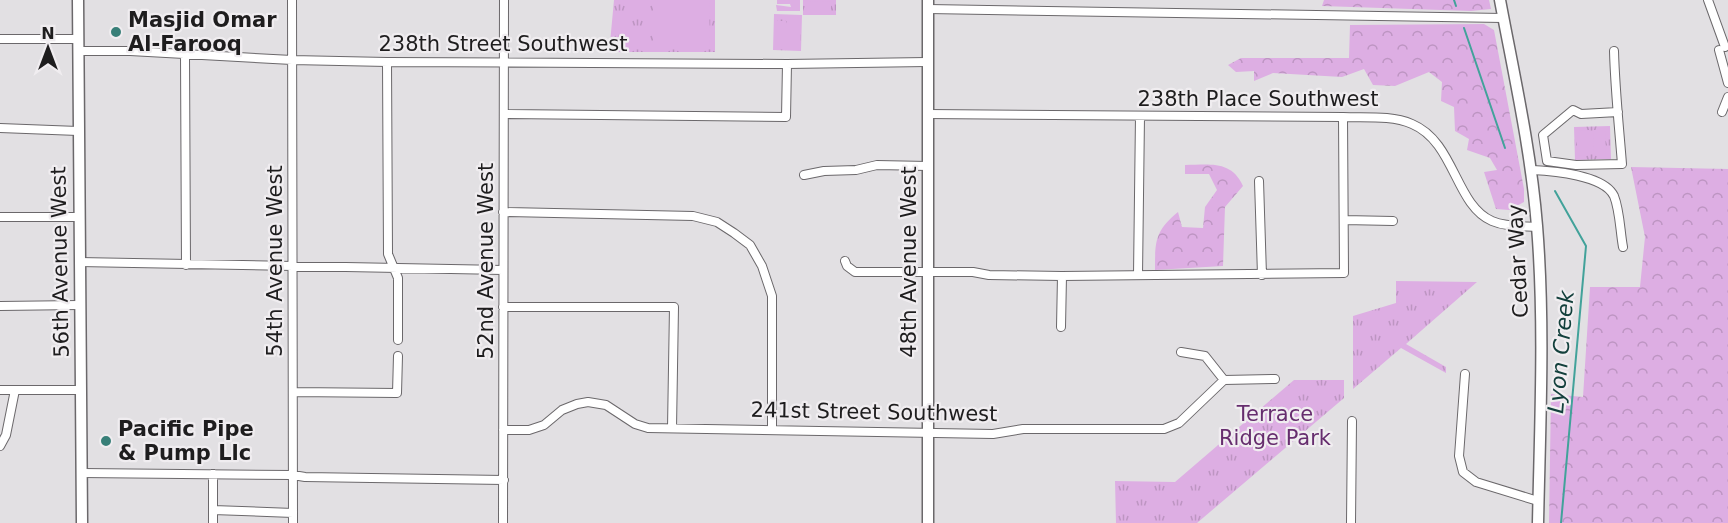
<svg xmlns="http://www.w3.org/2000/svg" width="1728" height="523" font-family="'DejaVu Sans',sans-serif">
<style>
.grass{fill:url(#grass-tufts)}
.forest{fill:url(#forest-crowns)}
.pitch{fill:#ddaee3}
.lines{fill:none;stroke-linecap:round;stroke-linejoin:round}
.stream{stroke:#42a29a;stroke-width:2}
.minor-casing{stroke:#6b686b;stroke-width:10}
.secondary-casing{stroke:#6b686b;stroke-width:13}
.minor{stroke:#fff;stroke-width:8}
.secondary{stroke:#fff;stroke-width:10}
.poi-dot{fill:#387f78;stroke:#f0edf0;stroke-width:2}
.labels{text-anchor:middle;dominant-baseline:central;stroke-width:4.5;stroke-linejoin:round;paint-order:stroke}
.poi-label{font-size:21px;font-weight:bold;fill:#1e1d1e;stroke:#f0edf0;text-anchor:start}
.street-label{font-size:21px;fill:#1e1d1e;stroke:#f0edf0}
.park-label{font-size:21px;fill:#662d6e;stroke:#f0edf0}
.water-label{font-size:22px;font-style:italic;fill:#13403c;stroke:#f0edf0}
</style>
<defs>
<pattern id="grass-tufts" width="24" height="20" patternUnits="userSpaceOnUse" patternTransform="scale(1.5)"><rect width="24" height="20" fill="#ddaee3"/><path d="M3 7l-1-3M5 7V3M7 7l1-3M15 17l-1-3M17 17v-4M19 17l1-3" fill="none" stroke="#bd95c2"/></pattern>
<pattern id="forest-crowns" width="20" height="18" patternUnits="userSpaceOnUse" patternTransform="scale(1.5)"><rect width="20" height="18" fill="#ddaee3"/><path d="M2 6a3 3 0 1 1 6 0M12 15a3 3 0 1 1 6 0" fill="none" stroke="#bd95c2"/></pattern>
</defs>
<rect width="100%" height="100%" fill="#e2e0e3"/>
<path class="grass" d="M614 0H715V52H616L610 43Z
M803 0H836V15H803Z
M774 14 802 15 801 51 773 50Z
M1610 126 1611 159 1575 160 1574 127Z
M1396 281 1477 282 1406 344 1446 367V373L1401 348 1353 389V316L1396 303Z
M1294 380H1344V398L1197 523H1116L1115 481 1175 482Z"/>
<path class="forest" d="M1324 0H1489L1491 9 1471 11 1322 6Z
M1484 24 1494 30 1524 189V202L1509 210 1496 209 1484 172 1497 170 1490 158 1467 150 1469 139 1455 131 1454 107 1441 101 1442 82 1429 72 1395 86 1373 85 1364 69 1342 77 1273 73 1254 81V71L1236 72 1228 65 1241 58H1349L1350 25Z
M1185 165C1210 165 1231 160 1243 186L1225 207 1223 266 1155 270C1155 241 1155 231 1178 212L1182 227 1203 228 1205 207 1217 190 1209 174H1185Z
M1631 167 1728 169V523H1549L1551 394 1583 397 1590 287H1640L1645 237Z"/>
<path class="pitch" d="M653 0H709L710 48H653Z
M777 0H800V11H777L776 5 791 7 790 4H777Z
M831 1V12H807V2Z
M775 21H786V46H775Z
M789 21H800V46H789Z
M1589 130V155L1577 156V131Z
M1593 130H1605L1606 155H1594Z"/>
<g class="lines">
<path class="stream" d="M1454 0 1456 6
M1464 28 1505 148
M1555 191 1586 246 1561 523"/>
<defs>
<path id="minor" d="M292 0 293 523
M1708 0 1725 47
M928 9 1503 18
M0 39H78
M1719 50 1728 83
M78 51H130L292 60 387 62 787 64 927 62
M1614 51C1615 89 1619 126 1622 164L1576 165 1547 161 1543 135 1573 110 1581 114 1618 112
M185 55 186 265
M387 62 388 254 398 278V340
M1722 112 1728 97
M504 114 786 117 787 64
M928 114 1343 117C1365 118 1391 115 1412 124 1455 142 1455 205 1492 221 1506 227 1522 226 1537 227
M0 128 78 131
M1532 170C1553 171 1604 175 1614 196 1620 211 1620 231 1623 247
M804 175 824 171 856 170 877 165 928 166
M1259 181 1262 275
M503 212 693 216 717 222 734 233 750 245 762 266 772 296V430
M0 217H78
M1344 220 1393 221
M845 261 847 266 855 272H973L989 275 1062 276 1344 273 1343 117
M79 262 503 270
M1138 275 1140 116
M0 306 79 305
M503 307H674L672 428
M1061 327 1062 276
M1181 352 1205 356 1224 380
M1465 374 1459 456 1463 472 1476 482 1538 501
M0 390H81
M293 392 397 393 398 356
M503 430H529L544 425 562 410 577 404 588 402 606 405 635 424 648 428 993 434 1023 429H1164L1179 423 1224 380 1275 379
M0 446 6 435 15 390
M82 473 293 475 305 477 504 480
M213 510 293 513
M213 523V474
M503 523 504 0
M1351 523 1352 421"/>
<path id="secondary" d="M78 0 82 523
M928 0V523
M1500 0C1514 75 1531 150 1537 226 1545 325 1540 424 1538 523"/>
</defs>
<use href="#minor" class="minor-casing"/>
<use href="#secondary" class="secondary-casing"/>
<use href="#minor" class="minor"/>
<use href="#secondary" class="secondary"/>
</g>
<g class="poi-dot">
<circle cx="116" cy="32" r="6"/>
<circle cx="106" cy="441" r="6"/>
</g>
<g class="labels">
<g class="poi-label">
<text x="128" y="20">Masjid Omar<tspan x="128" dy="24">Al-Farooq</tspan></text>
<text x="118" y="429">Pacific Pipe<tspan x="118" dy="24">&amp; Pump Llc</tspan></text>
</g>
<g class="street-label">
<text x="503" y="44">238th Street Southwest</text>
<text x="1258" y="99">238th Place Southwest</text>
<text transform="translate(275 261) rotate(-90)">54th Avenue West</text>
<text transform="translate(486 261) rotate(-90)">52nd Avenue West</text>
<text transform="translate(1518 261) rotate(-93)">Cedar Way</text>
<text transform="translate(60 262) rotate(-91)">56th Avenue West</text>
<text transform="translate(909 262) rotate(-90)">48th Avenue West</text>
<text transform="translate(874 412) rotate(1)">241st Street Southwest</text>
</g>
<g class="park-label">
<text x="1275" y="414">Terrace<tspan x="1275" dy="24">Ridge Park</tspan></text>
</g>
<g class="water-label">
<text transform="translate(1561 352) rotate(-85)">Lyon Creek</text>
</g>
</g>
<g transform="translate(48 48)" stroke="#f0edf0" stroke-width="4.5" paint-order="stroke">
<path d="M0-4.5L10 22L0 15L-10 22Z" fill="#1e1d1e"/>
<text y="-9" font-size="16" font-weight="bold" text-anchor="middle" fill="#1e1d1e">N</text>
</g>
</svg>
